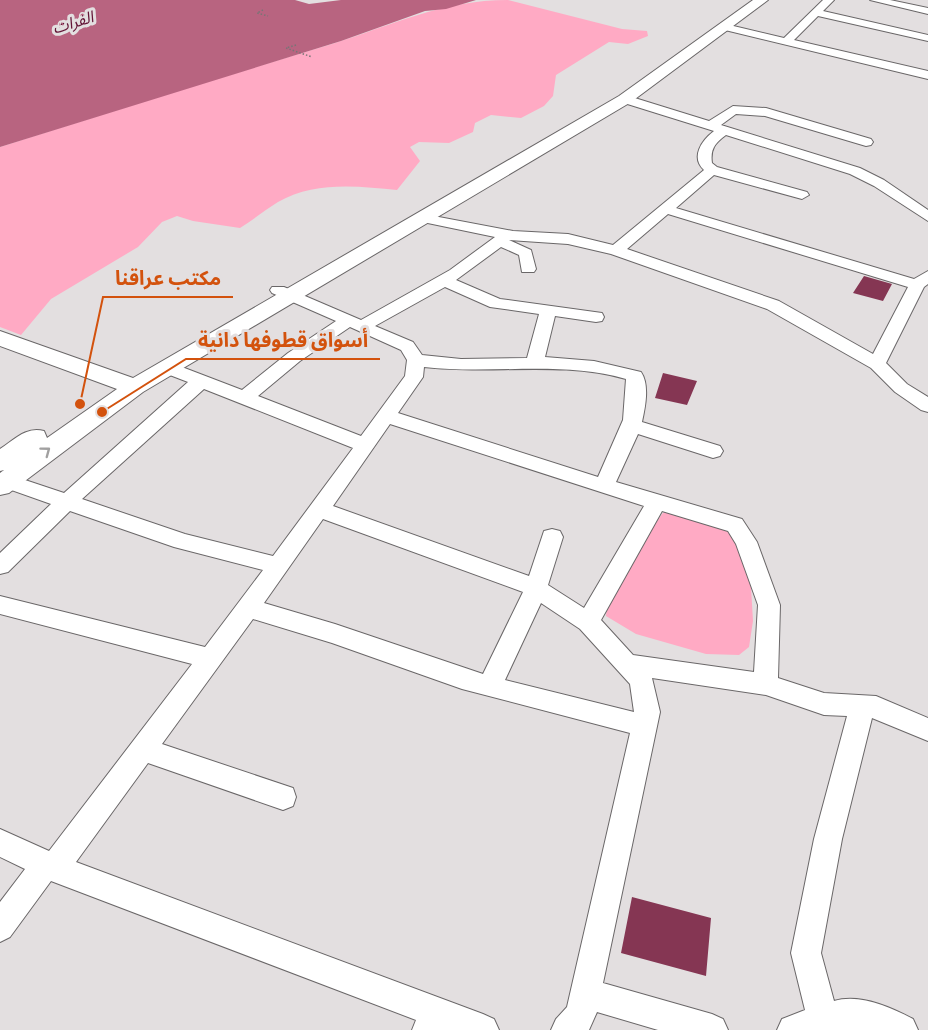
<svg xmlns="http://www.w3.org/2000/svg" width="928" height="1030" font-family="'Source Sans 3','Noto Sans Arabic',sans-serif">
<style>
.green{fill:#ffaac4}
.water{fill:#b86480}
.building{fill:#853653}
.lines{fill:none;stroke-linecap:round;stroke-linejoin:round}
.minor-casing{stroke:#6a6768;stroke-width:2}
.tertiary-casing{stroke:#6a6768;stroke-width:2}
.path{stroke:#787576;stroke-width:1.5;stroke-dasharray:1.5 2;stroke-linecap:butt}
.minor{fill:#fff;fill-rule:evenodd}
.tertiary{fill:#fff;fill-rule:evenodd}
.oneway{stroke:#a1a0a0}
.labels{text-anchor:middle;dominant-baseline:central;stroke-width:6;stroke-linejoin:round;paint-order:stroke}
.far-water-label{font-size:16px;font-style:italic;fill:#631436;stroke:#e3dfe0}
.leader{fill:none;stroke:#d3520d;stroke-width:2}
.callout-dot{fill:#d3520d;stroke:#e3dfe0;stroke-width:2}
.callout-label{font-size:20px;text-anchor:middle;font-weight:bold;fill:#d3520d;stroke:#e3dfe0;stroke-width:6;stroke-linejoin:round;paint-order:stroke}
</style>
<rect width="100%" height="100%" fill="#e3dfe0"/>
<path class="green" d="M508 0 622 29 647 31 648 36 628 44 609 42 556 75 553 96 544 106 521 118 491 115 475 123 473 132 449 143 419 142 410 147 420 161 397 190C358 186 314 181 278 202 265 210 253 220 240 228L193 221 177 216 162 222 138 247 51 299 21 335 0 327V147C110 112 221 77 332 44 392 25 443 0 508 0Z
M668 509 724 525 742 548 751 587 753 621 749 647 739 655 706 654 636 634 606 616C606 590 646 537 662 514Z"/>
<path class="water" d="M0 0H295L309 4 341 0H476L446 9 425 11 341 41 0 147Z"/>
<path class="building" d="M864 276 892 284 883 301 853 293Z
M663 373 697 381 687 405 655 398Z
M632 897 711 918 706 976 621 953Z"/>
<g class="lines">
<defs>
<path id="minor" d="M823 0H834L823 11 928 35V41L818 16 794 40 928 71V79L725 30 720 27 725 24 784 38Z
M870 0H890L928 8V14Z
M625 95 709 121 733 106 766 108 871 139 873 142 871 145 866 146 765 116 736 114 721 125 860 168 884 180 928 210V221L874 186 850 174 726 135C715 143 710 149 712 163L717 167 807 192 809 195 802 199 714 175 676 208 914 279 928 271V284L924 287 886 363 907 384 928 397V412L921 410 895 392 871 368 767 309 611 254 568 244 509 240 531 250 536 269 534 272H522L519 255 501 247 456 280 500 299 602 313 604 317 602 321 596 322 555 316 545 357 594 361 641 372C650 385 645 408 642 422L720 446 723 451 720 456 713 458 638 434 616 482 742 519 757 542 780 605 778 678 824 693 876 696 928 718V741L872 718 842 839 821 953 834 1001C859 993 891 1007 913 1019L918 1030H777L782 1019 805 1010 791 953 814 839 847 716 824 715 766 695 652 678 660 712 603 983 712 1014 723 1019 728 1030H658L597 1012 589 1030H551L556 1019 567 1007 630 733 462 689 332 643 253 619 162 744 293 788 296 797 293 806 283 810 148 763 76 862 483 1014 494 1019 499 1030H412L416 1020 51 881 10 937 0 942V902L25 869 0 857V829L49 851 192 664 0 614V596L205 647 263 570 174 547 70 511 8 572 0 574V553L51 504 0 486V476L7 474 64 493 188 382 162 372 159 368 162 364H174L242 390 288 353 336 321 272 293 270 290 272 287H284L361 320 450 270 495 237 418 221 416 218 418 215 423 214 513 231 568 234 613 245 704 170C690 157 702 140 714 131L621 102 619 99ZM668 214 908 287 873 354 779 301 627 249ZM445 287 490 307 539 314 527 358 461 359 422 355 413 342 375 326ZM350 327 401 350 407 360 405 376 361 436 258 396 300 361ZM424 367C491 375 560 360 626 379L623 420 598 477 398 413 423 377ZM204 389 353 448 273 556 185 534 82 499ZM390 424 644 506 584 608 548 585 563 537 560 531 552 529 544 531 529 576 333 506ZM662 511 728 531 736 544 758 605 754 672 633 655 601 620ZM323 519 523 592 483 674 335 624 264 603ZM541 603 580 629 630 684 634 712 505 680Z"/>
<path id="tertiary" d="M753 0H768L631 102 143 392 9 493 0 495V473L4 470 0 471V449C14 440 26 426 44 431L47 438 117 389 0 346V331L133 378 619 96Z"/>
</defs>
<use href="#minor" class="minor-casing"/>
<use href="#tertiary" class="tertiary-casing"/>
<path class="path" d="M263 10 257 13 268 16
M296 45 286 48 312 57"/>
<use href="#minor" class="minor"/>
<use href="#tertiary" class="tertiary"/>
</g>
<defs><path id="oneway-chevron" d="M-2-3.5L2.5 0L-2 3.5" fill="none" stroke-width="1.6" stroke-linecap="round" stroke-linejoin="round" transform="scale(1.5)"/></defs>
<use class="oneway" href="#oneway-chevron" transform="translate(46 451) rotate(-37)"/>
<g class="labels">
<g class="far-water-label">
<text transform="translate(73 23) rotate(-17)">الفرات</text>
</g>
</g>
<path class="leader" d="M80 404L103 297H233M102 412L186 359H380"/>
<g class="callout-dot">
<circle cx="80" cy="404" r="6"/>
<circle cx="102" cy="412" r="6"/>
</g>
<g class="callout-label">
<text x="168" y="285">مكتب عراقنا</text>
<text x="283" y="347">أسواق قطوفها دانية</text>
</g>
</svg>
